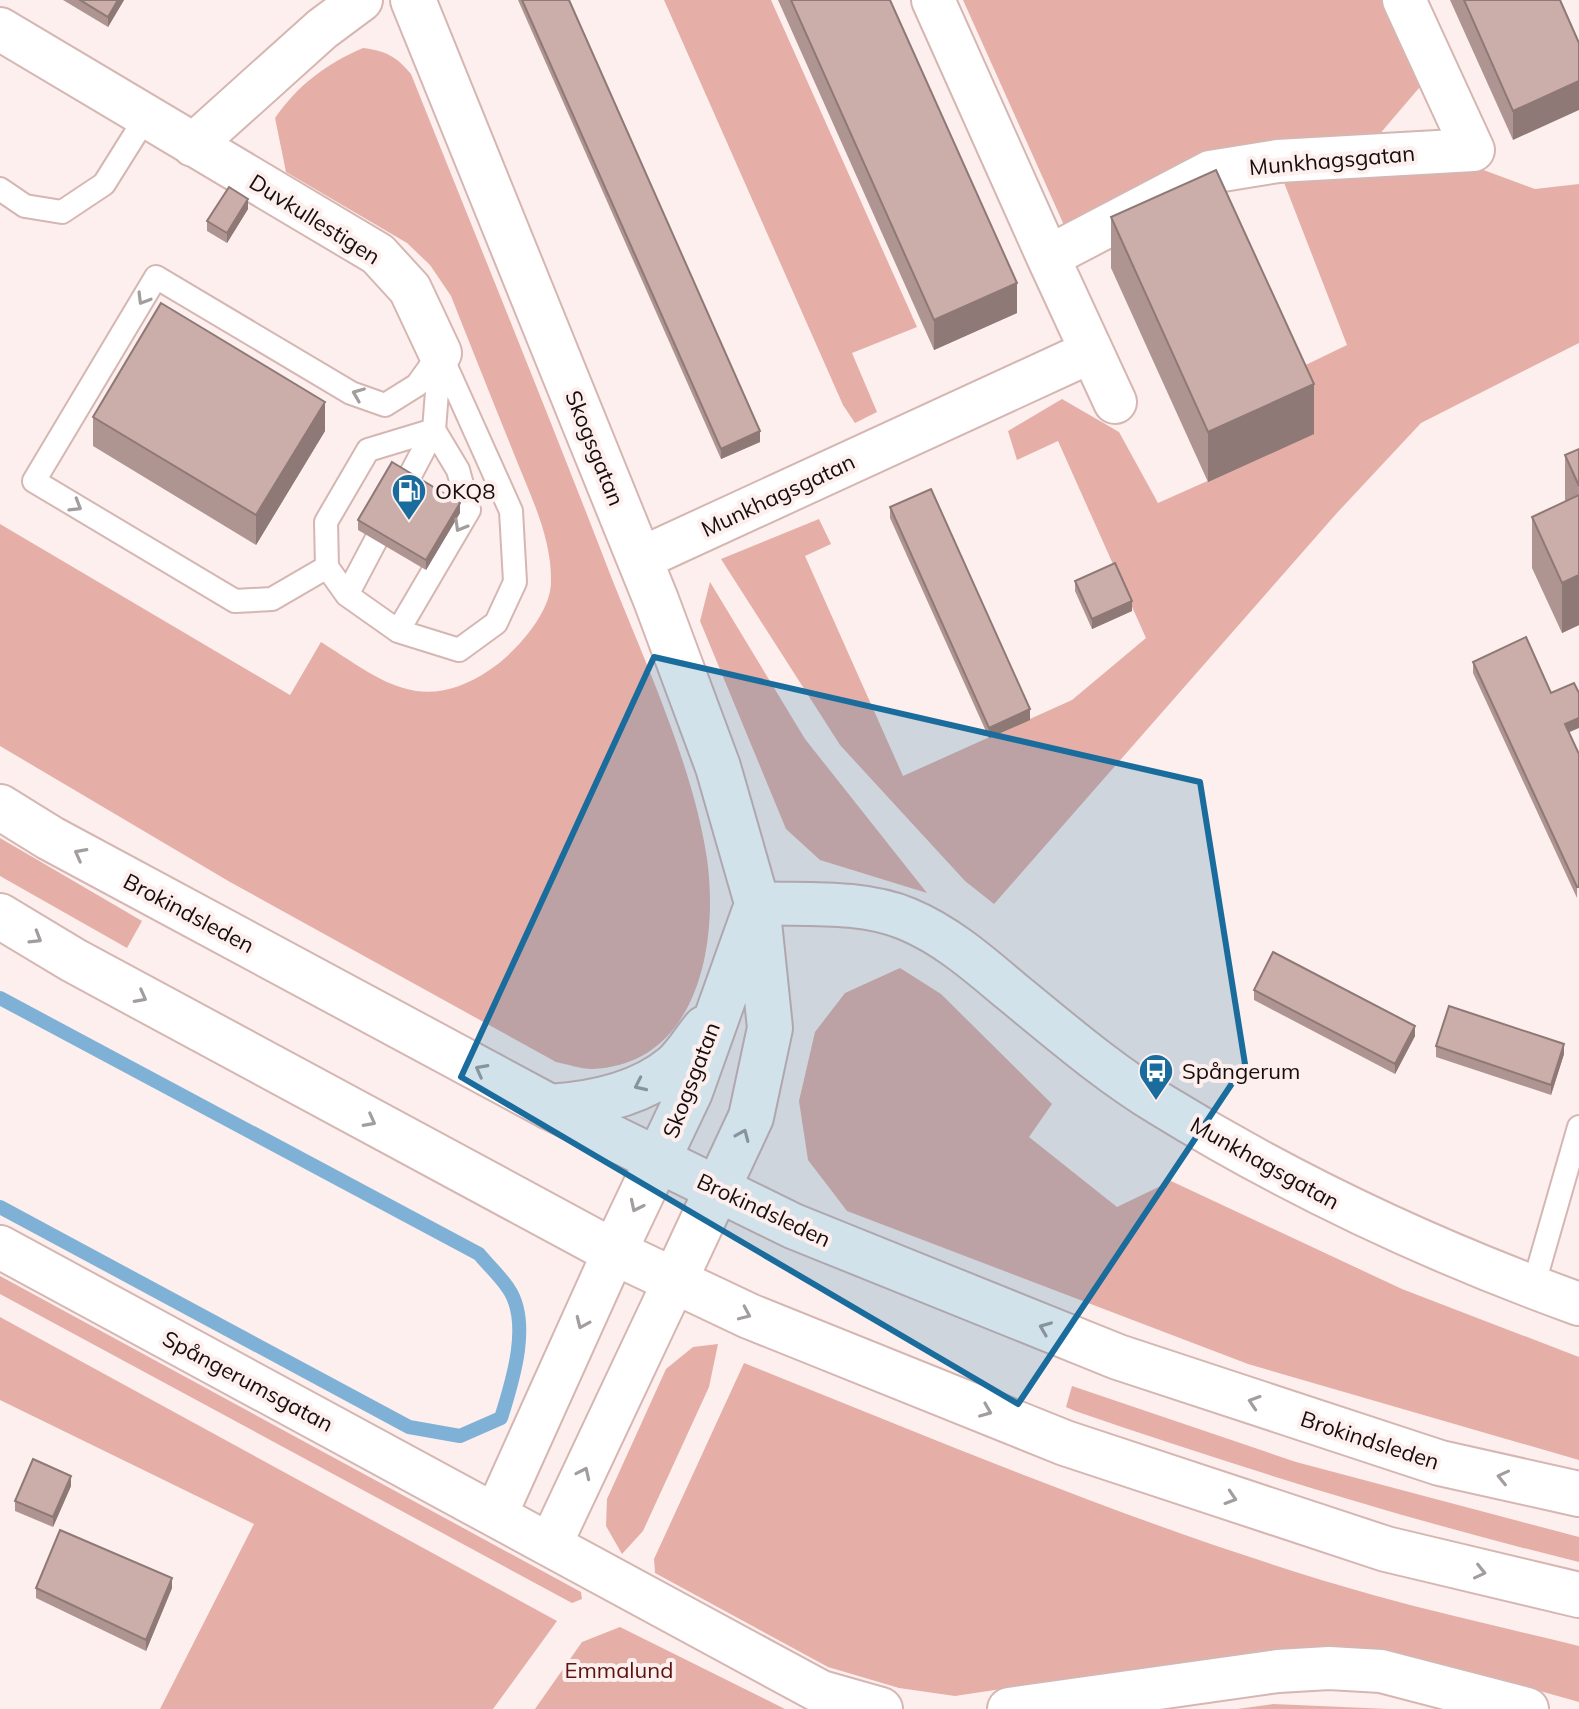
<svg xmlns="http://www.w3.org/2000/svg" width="1579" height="1709" font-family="Mulish,sans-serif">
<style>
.green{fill:#e5afa7}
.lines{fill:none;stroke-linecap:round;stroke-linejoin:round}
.stream{stroke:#7fb1d6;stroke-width:14}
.service-casing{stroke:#d5b6b2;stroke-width:26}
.minor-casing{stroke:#d5b6b2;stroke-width:46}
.tertiary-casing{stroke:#d5b6b2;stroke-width:48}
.secondary-casing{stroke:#d5b6b2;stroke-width:48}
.service{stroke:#fff;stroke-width:22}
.minor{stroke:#fff;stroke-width:42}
.tertiary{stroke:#fff;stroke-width:44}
.secondary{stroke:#fff;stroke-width:44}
.wall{fill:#af9591}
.shaded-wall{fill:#8e7976}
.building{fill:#cbada9;stroke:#8e7976;stroke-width:2}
.oneway{stroke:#a39e9e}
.marked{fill:#1a6c9d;fill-opacity:0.2;stroke:#1a6c9d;stroke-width:6;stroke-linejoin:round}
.labels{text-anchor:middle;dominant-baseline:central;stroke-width:8;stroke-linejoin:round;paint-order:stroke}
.street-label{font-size:22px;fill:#180d0c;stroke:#fcefed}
.poi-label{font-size:22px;fill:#180d0c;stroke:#fcefed;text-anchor:start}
.park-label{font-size:22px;fill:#5d1410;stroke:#fcefed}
</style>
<rect width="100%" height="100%" fill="#fcefed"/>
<path class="green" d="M664 0H771L917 327 852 353 877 412 855 423 843 405Z
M963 0H1388L1425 81 1378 136 1068 234Z
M363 48C386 51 396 56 411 74 478 242 547 410 612 579 646 664 694 769 707 859 719 943 698 1065 592 1069 580 1069 567 1064 556 1062L230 882 0 746V524L290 695 321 642C381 680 421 717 491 669 515 653 551 613 551 582 552 537 530 495 514 454 493 402 472 349 451 296L430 265 407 243 286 172 275 118C298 85 326 64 363 48Z
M1470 165 1535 189 1579 184V343L1421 423 1336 514 994 904 965 881 840 745 721 559 819 519 831 544 805 556 903 776 1072 700 1146 638 1058 441 1017 460 1008 431 1062 399 1119 432 1158 503 1313 434 1287 374 1347 345 1283 180Z
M710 582 805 739 927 893 820 860 786 829 700 621Z
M0 838 142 921 127 948 0 876Z
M900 968 941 994 1052 1104 1029 1137 1117 1207 1171 1181 1402 1289 1579 1357V1460L1248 1364 847 1211 808 1160 799 1101 815 1032 845 993Z
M0 1276 581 1592 582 1599 572 1603 0 1294Z
M0 1317 557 1621 493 1709H160L254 1524 0 1400Z
M718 1344 709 1387 643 1531 622 1554 606 1526 607 1499 666 1369 693 1347Z
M744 1363C951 1446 1158 1534 1373 1595 1441 1614 1511 1629 1579 1646V1702L1444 1664 1356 1649 1264 1650 955 1696 899 1688 828 1667 655 1573 654 1559Z
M1072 1386 1296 1462 1579 1537V1562C1408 1520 1241 1468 1075 1411L1066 1407Z
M620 1627 785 1709H535L582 1642Z
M1273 1704 1389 1709H1237Z"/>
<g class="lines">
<path class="stream" d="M0 998 479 1254C488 1265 500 1276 508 1288 532 1322 512 1383 501 1418L460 1436 409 1427 0 1207"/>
<defs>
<path id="service" d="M0 189 25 206 62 212 104 184 146 117
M440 353 511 511 515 582 496 623 459 650 398 631 347 595 327 567 326 522 368 450 434 430Z
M327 567 272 599 235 601 34 481 156 277 351 393 385 405 417 385 440 353
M347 595 434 430
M398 631 469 510 458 470 434 430
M1533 1287 1579 1127"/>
<path id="minor" d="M933 0 1048 257 1210 172 1278 161 1473 150 1404 0
M0 29 378 254 410 289 440 353
M193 145 322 29 361 0
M1048 257 1115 402
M640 559 1090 352
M757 903C805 905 862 900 907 919 946 935 979 964 1011 991 1059 1030 1107 1072 1160 1104 1293 1186 1432 1251 1579 1304
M0 1247 821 1692 881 1709
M496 1514 614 1252
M551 1543 674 1282
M1009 1709 1278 1671 1329 1668 1381 1671 1527 1709"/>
<path id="tertiary" d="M413 0 656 600 718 767 757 903 770 1028 751 1117 674 1282
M550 1107C592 1104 639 1095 673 1067 685 1057 694 1041 705 1028
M614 1252 690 1092 754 913"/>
<path id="secondary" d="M0 807 50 838 550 1107 793 1226 1118 1357 1440 1463 1579 1494
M0 916 73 960 614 1252 749 1316 1065 1443 1386 1549 1579 1595"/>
</defs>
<use href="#service" class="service-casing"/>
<use href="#minor" class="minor-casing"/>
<use href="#tertiary" class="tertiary-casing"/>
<use href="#secondary" class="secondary-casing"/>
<use href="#service" class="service"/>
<use href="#minor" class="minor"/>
<use href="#tertiary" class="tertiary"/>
<use href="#secondary" class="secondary"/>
</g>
<path class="wall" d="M63 0H124L108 27Z
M518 0H569L760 442 721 459Z
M778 0H890L1017 313 934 350Z
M1450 0H1560L1513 140Z
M248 209 227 243 207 231V221Z
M1111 217 1314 434 1208 482 1111 268Z
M93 417 325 431 256 545 93 446Z
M1579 449V625L1562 633 1532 568V517L1565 502V455Z
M890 507 1030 720 989 738 890 518Z
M460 513 426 570 358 530V520Z
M1075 581 1132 611 1092 629 1075 591Z
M1473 662 1569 732 1579 754 1577 898 1473 673Z
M1254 990 1415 1036 1395 1074 1254 1000Z
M1436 1046 1564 1054 1551 1095 1436 1057Z
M71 1486 53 1527 15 1511V1501Z
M36 1588H172L146 1651 36 1598Z"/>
<path class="shaded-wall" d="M118 0H124L108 27V17Z
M1579 81V110L1513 140V111Z
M248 199V209L227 243V233Z
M1017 283V313L934 350V320Z
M1314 384V434L1208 482V432Z
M325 402V431L256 545V515Z
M760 431V442L721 459V449Z
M460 503V513L426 570V560Z
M1579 575V625L1562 633V583Z
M1132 601V611L1092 629V619Z
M1030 709V720L989 738V728Z
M1579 718V728L1565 734V724Z
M1415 1026V1036L1395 1074V1064Z
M1564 1044V1054L1551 1095V1085Z
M71 1476V1486L53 1527V1517Z
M172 1578V1588L146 1651V1640Z"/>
<path class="building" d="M80 0H118L108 17Z
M522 0H569L760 431 721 449Z
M791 0H890L1017 283 934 320Z
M1464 0H1560L1579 43V81L1513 111Z
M1216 170 1314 384 1208 432 1111 217Z
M229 187 248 199 227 233 207 221Z
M161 303 325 402 256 515 93 417Z
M1579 449V486L1565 455Z
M392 462 460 503 426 560 358 520Z
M931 489 1030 709 989 728 890 507Z
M1579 495V575L1562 583 1532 517Z
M1115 563 1132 601 1092 619 1075 581Z
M1526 637 1551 693 1574 683 1579 693V718L1565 724 1579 754V887H1577L1473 662Z
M1273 952 1415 1026 1395 1064 1254 990Z
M1449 1006 1564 1044 1551 1085 1436 1046Z
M33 1459 71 1476 53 1517 15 1501Z
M60 1530 172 1578 146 1640 36 1588Z"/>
<defs><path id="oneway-chevron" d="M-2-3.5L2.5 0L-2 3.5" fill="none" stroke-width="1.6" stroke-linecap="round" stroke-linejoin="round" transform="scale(2)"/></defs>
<g class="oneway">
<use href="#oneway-chevron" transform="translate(143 299) rotate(121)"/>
<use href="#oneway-chevron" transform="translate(358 394) rotate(-158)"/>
<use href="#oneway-chevron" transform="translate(76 506) rotate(31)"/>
<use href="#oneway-chevron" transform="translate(460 526) rotate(120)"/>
<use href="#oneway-chevron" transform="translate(80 854) rotate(-152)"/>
<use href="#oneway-chevron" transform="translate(36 938) rotate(31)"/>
<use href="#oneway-chevron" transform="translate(141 997) rotate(28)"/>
<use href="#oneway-chevron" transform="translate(481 1070) rotate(-152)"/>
<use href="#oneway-chevron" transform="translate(640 1085) rotate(155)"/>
<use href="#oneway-chevron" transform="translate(370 1121) rotate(28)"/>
<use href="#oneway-chevron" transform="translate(743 1135) rotate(-67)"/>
<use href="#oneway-chevron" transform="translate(636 1206) rotate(116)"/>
<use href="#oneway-chevron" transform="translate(745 1314) rotate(24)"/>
<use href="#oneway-chevron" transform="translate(582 1323) rotate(114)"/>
<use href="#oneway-chevron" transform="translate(1045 1328) rotate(-158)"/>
<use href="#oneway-chevron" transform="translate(1254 1402) rotate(-162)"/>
<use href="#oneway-chevron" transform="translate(986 1411) rotate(22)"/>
<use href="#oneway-chevron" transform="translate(584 1473) rotate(-65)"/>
<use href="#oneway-chevron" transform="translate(1503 1477) rotate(-167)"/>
<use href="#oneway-chevron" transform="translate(1231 1498) rotate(18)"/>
<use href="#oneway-chevron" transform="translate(1480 1572) rotate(13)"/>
</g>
<path class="marked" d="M654 657 1200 782 1245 1064 1018 1404 461 1077Z"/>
<defs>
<symbol id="fuel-pin" viewBox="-11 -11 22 30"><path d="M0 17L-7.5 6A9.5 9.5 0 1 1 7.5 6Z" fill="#1a6c9d" stroke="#fcefed"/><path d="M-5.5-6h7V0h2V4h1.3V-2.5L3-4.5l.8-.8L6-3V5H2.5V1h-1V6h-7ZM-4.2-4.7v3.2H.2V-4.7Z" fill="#fff"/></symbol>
<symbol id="bus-pin" viewBox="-11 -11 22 30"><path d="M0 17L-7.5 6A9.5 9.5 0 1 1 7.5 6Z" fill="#1a6c9d" stroke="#fcefed"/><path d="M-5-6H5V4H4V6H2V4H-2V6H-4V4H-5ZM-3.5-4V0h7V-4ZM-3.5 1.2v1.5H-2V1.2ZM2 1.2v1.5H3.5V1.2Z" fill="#fff"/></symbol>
</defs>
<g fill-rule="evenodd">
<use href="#fuel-pin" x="389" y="471" width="40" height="54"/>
<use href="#bus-pin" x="1136" y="1051" width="40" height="54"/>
</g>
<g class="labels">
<g class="street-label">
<text transform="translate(1332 160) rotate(-5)">Munkhagsgatan</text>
<text transform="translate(315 219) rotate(32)">Duvkullestigen</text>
<text transform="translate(595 448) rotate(68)">Skogsgatan</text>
<text transform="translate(778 495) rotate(-25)">Munkhagsgatan</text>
<text transform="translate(189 913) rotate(28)">Brokindsleden</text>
<text transform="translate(691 1080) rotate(-69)">Skogsgatan</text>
<text transform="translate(1265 1163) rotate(29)">Munkhagsgatan</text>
<text transform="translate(764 1210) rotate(25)">Brokindsleden</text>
<text transform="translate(248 1381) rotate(28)">Spångerumsgatan</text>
<text transform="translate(1370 1440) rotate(18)">Brokindsleden</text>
</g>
<g class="poi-label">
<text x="435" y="491">OKQ8</text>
<text x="1182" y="1071">Spångerum</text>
</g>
<g class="park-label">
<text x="619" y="1670">Emmalund</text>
</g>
</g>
</svg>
